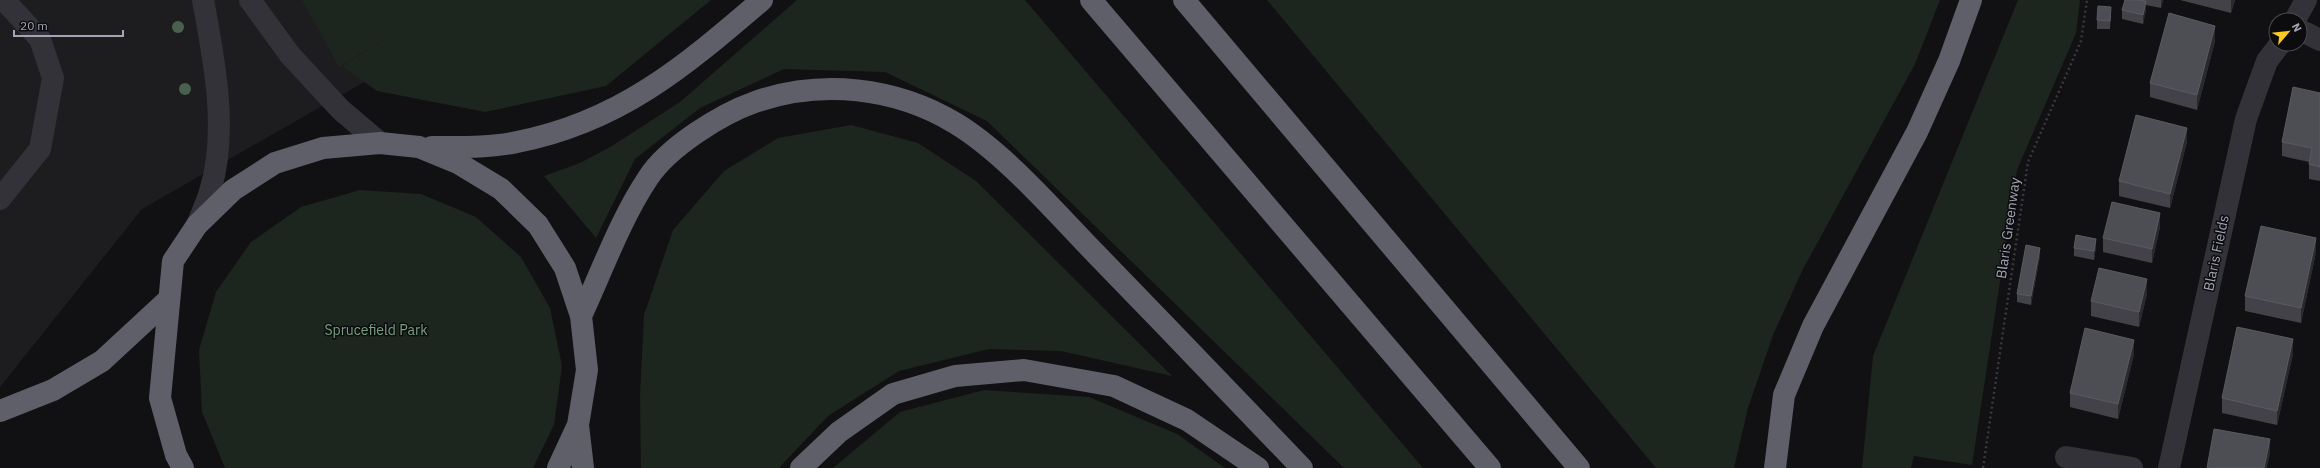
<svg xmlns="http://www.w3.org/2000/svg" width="2320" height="468" font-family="'IBM Plex Sans',sans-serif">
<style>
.built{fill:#1d1d20}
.green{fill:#1d251f}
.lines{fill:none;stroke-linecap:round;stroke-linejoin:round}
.path{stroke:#38393f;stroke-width:2.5;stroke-dasharray:2 3;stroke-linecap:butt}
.minor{stroke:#323238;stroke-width:22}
.highway{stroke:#5e5f69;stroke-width:22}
.tree{fill:#4a604e}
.wall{fill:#424248}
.shaded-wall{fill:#2a2a2e}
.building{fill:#4d4d54;stroke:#5a5b63}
.labels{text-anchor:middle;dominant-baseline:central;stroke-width:3;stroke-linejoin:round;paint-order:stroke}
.street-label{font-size:14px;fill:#a2a5b4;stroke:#0c0c0e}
.park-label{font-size:14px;fill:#78a07f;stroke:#0c0c0e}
</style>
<rect width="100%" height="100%" fill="#111113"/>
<path class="built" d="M0 0H489L422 49 142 209 0 387Z"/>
<path class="green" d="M302 0H711L606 86 485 112 377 91 342 66 406 26 339 67Z
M797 0H1025L1423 468H1344L987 121 885 72 784 69 700 108 635 159 596 238 544 176 580 163 612 146 680 102Z
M1267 0H1940L1915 64 1802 271 1773 335 1748 408 1734 468H1656Z
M2018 0H2080L2076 33 2017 170 1972 465 1914 456 1911 468H1862L1873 356Z
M851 125 918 143 976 181 1172 376 1061 351 989 349 899 371 828 416 779 468H641L640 395 644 315 673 230 724 171 778 138Z
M360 190 421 194 476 217 521 257 550 308 562 366 554 425 533 468H225L202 412 199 350 216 292 251 242 301 207Z
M984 390 1089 397 1177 434 1225 468H833L900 412Z"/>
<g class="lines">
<path class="path" d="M1983 468 2028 162 2081 41 2087 0"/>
<path class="minor" d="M250 0 290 55 341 110 380 143
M2295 20 2306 0
M2300 30 2320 40
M0 199 40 149 53 78 40 39 4 0
M197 225C202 213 208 200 211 188 228 129 214 59 203 0
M2066 457 2132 468
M2169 468 2246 119 2267 61 2280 44"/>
<path class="highway" d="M1091 0 1490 468
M1184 0 1579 468
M432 147C460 147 490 148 517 142 620 122 685 66 762 0
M581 316C602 271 620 220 648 178 668 147 721 114 755 102 821 79 895 87 955 123 1005 153 1055 212 1096 254 1165 325 1234 397 1302 468
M0 411 53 390 102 361 169 299
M578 425 583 468
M183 468 176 455 160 398 173 261 197 225 233 190 275 163 323 148 380 143 419 147 458 163 501 189 538 225 565 268 581 316 587 370 578 425 558 468
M801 468 839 432 893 394 955 376 1024 370 1114 386 1187 420 1258 468
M1775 468 1784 395 1813 326 1917 132 1949 61 1971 0"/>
</g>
<g class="tree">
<circle cx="178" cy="27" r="6"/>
<circle cx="185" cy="89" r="6"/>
</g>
<path class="wall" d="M2125 0H2163L2161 8 2146 5V10L2143 24 2122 19V10Z
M2180 0H2235L2231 13Z
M2111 15 2110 29H2097V20Z
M2215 41 2197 110 2150 97V83Z
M2320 93V181L2309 179V162L2282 156V142Z
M2187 142 2170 208 2119 196V181Z
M2160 227 2152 263 2103 252V238Z
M2096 247 2094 260 2074 256V248Z
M2316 252 2301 323 2245 311V296Z
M2040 256 2031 305 2017 302V294Z
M2147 294 2139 327 2091 316V301Z
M2134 354 2118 419 2070 407V393Z
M2293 354 2277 425 2222 413V398Z"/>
<path class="shaded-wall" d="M2161 0H2163L2161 8Z
M2231 0H2235L2231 13Z
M2146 1V10L2143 24V15Z
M2215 26V41L2197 110V95Z
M2187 128V142L2170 208V194Z
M2160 213V227L2152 263V249Z
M2316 238V252L2301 323V308Z
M2096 239V247L2094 260V251Z
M2040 248V256L2031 305V296Z
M2147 279V294L2139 327V312Z
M2293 339V354L2277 425V411Z
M2134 340V354L2118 419V404Z
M2270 439V454L2267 468H2264Z"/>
<path class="building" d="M2125 0H2139L2146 1 2143 15 2122 10Z
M2098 6 2111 7 2110 21 2097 20Z
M2169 13 2215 26 2197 95 2150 83Z
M2293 87 2320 93V167L2309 164 2312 148 2282 142Z
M2136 115 2187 128 2170 194 2119 181Z
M2112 202 2160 213 2152 249 2103 238Z
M2261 226 2316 238 2301 308 2245 296Z
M2076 235 2096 239 2094 251 2074 248Z
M2026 245 2040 248 2031 296 2017 294Z
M2099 268 2147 279 2139 312 2091 301Z
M2237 327 2293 339 2277 411 2222 398Z
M2085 328 2134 340 2118 404 2070 393Z
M2214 429 2270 439 2264 468H2207Z"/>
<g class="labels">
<g class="street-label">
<text transform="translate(2008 228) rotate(-82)">Blaris Greenway</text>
<text transform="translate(2216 253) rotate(-78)">Blaris Fields</text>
</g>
<g class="park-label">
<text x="376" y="330">Sprucefield Park</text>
</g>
</g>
<g transform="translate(2288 32) rotate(62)"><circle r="19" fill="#0c0c0e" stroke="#484950"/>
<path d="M0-3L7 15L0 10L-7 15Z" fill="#f8cb23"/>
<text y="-6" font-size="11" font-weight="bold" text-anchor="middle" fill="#a2a5b4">N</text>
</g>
<path d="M14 30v6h109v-6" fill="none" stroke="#a2a5b4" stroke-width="2"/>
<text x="20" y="30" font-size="12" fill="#a2a5b4" stroke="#0c0c0e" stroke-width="3" paint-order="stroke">20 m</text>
</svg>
